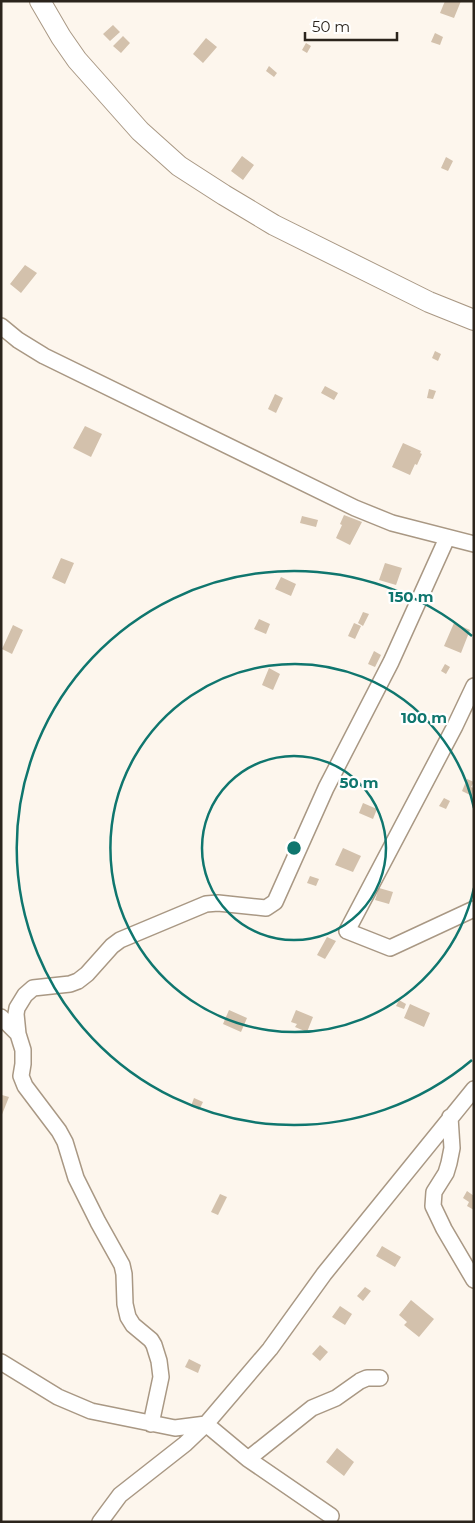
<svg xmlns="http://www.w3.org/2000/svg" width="475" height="1523" viewBox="0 0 475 1523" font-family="Montserrat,sans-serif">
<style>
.building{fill:#d3c1ac}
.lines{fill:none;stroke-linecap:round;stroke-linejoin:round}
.street-casing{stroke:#a99884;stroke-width:18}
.secondary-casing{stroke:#a99884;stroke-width:22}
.street{stroke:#fff;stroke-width:15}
.secondary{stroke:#fff;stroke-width:20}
.ring{fill:none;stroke:#0f766e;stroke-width:2.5}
.centre{fill:#0f766e;stroke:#fff;stroke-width:2.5}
.ring-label{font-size:15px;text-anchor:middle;font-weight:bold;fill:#0f766e;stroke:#fff;stroke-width:4.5;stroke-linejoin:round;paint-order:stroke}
</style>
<rect width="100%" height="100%" fill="#fdf6ed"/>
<!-- building -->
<path class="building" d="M445,1H461L454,18L440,13Z
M113,25L120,32L110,41L103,34Z
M435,33L443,37L440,45L431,42Z
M123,36L130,43L121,53L113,46Z
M206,38L217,47L203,63L193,54Z
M306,43L311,46L307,53L302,50Z
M269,66L277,73L274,77L266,71Z
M242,156L254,165L243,180L231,171Z
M446,157L453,161L448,171L441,168Z
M25,265L37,273L21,293L10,284Z
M435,351L441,354L438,361L432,358Z
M325,386L338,393L334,400L321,393Z
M429,389L436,391L433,399L427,398Z
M275,394L283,398L276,413L268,409Z
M85,426L102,434L91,457L73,448Z
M403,443L421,451L420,453L422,454L417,465L415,464L410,475L392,467Z
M344,515L362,522L350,545L336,538L342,525L340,524Z
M302,516L318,520L316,527L300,523Z
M61,558L74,563L65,584L52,578Z
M385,563L402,568L396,585L379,580Z
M281,577L296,584L291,596L275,589Z
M363,612L369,614L363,626L358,623Z
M259,619L270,624L266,634L254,629Z
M354,623L361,626L355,639L348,636Z
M454,623L470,630L461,653L444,646Z
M13,625L23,630L12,654L2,649Z
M374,651L381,655L375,667L368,664Z
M445,664L450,667L446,674L441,671Z
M269,668L280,674L273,690L262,685Z
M467,779L474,782L471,787L474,788L472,796L462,791Z
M444,798L450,801L446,809L439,806Z
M363,803L377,809L373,819L359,813Z
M343,848L361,856L353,872L335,865Z
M310,876L319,879L316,886L307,883Z
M379,888L393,892L389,904L375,900Z
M327,937L336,941L325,959L317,955Z
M399,1000L406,1004L404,1009L396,1006Z
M410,1004L430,1013L424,1027L404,1018Z
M229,1010L247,1018L241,1032L223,1024Z
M296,1010L313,1017L307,1032L295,1027L297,1024L291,1022Z
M2,1095L9,1097L1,1117V1098Z
M194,1098L203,1102L199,1110L191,1106Z
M467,1191L474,1196V1210L467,1206L469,1202L463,1198Z
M220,1194L227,1197L218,1215L211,1212Z
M382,1246L401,1257L395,1267L376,1256Z
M365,1287L371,1291L363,1301L357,1296Z
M411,1300L434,1319L419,1337L404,1325L407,1322L399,1315Z
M340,1306L352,1314L345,1325L332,1317Z
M320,1345L328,1352L320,1361L312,1354Z
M189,1359L201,1365L198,1373L185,1367Z
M337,1448L354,1462L344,1476L326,1462Z"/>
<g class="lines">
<!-- street casing -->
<g class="street-casing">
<path id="street" d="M1,326L18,340L44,356L355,508L392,523L474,544
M474,686L455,726L347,931L390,948L474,909
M1,1017L18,1034L23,1050V1064L21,1076L25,1086L59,1131L65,1142L76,1178L98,1222L122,1265L124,1274L125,1304L128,1317L133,1325L151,1340L154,1345L159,1361L161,1377L151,1424
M18,1034L16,1014L17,1008L25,995L33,988L70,984L78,981L87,974L112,946L120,940L206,904L218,903L266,908L275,902L326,788L391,662L447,538
M450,1117L452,1148L449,1163L446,1173L434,1192L433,1206L444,1229L474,1280
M1,1362L58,1397L91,1411L175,1428L206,1424L248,1459L331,1516
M248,1459L312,1408L336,1398L360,1381L367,1378H380
M100,1522L120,1495L185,1444L206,1424L270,1349L324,1274L474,1089"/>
</g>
<!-- secondary casing -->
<g class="secondary-casing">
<path id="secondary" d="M40,1L61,37L77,60L140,131L179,166L224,195L274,225L429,302L474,320"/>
</g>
<!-- street -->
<use href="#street" class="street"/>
<!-- secondary -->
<use href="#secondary" class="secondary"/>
</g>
<!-- distance rings -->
<g class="ring">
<circle cx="294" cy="848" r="92"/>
<path d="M474 888A184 184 0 1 1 474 808"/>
<path d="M472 1060A277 277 0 1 1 472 636"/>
</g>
<circle cx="294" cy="848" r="8" class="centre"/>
<g class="ring-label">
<text x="411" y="602">150 m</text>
<text x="424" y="723">100 m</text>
<text x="359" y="788">50 m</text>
</g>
<!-- border -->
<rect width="475" height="1523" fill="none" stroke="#2b241c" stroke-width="5"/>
<!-- scale -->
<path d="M305 32v8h92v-8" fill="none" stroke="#2b241c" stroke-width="2.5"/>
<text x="312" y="32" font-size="15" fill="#2b241c" stroke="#ffffff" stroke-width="4" paint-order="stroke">50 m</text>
</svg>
